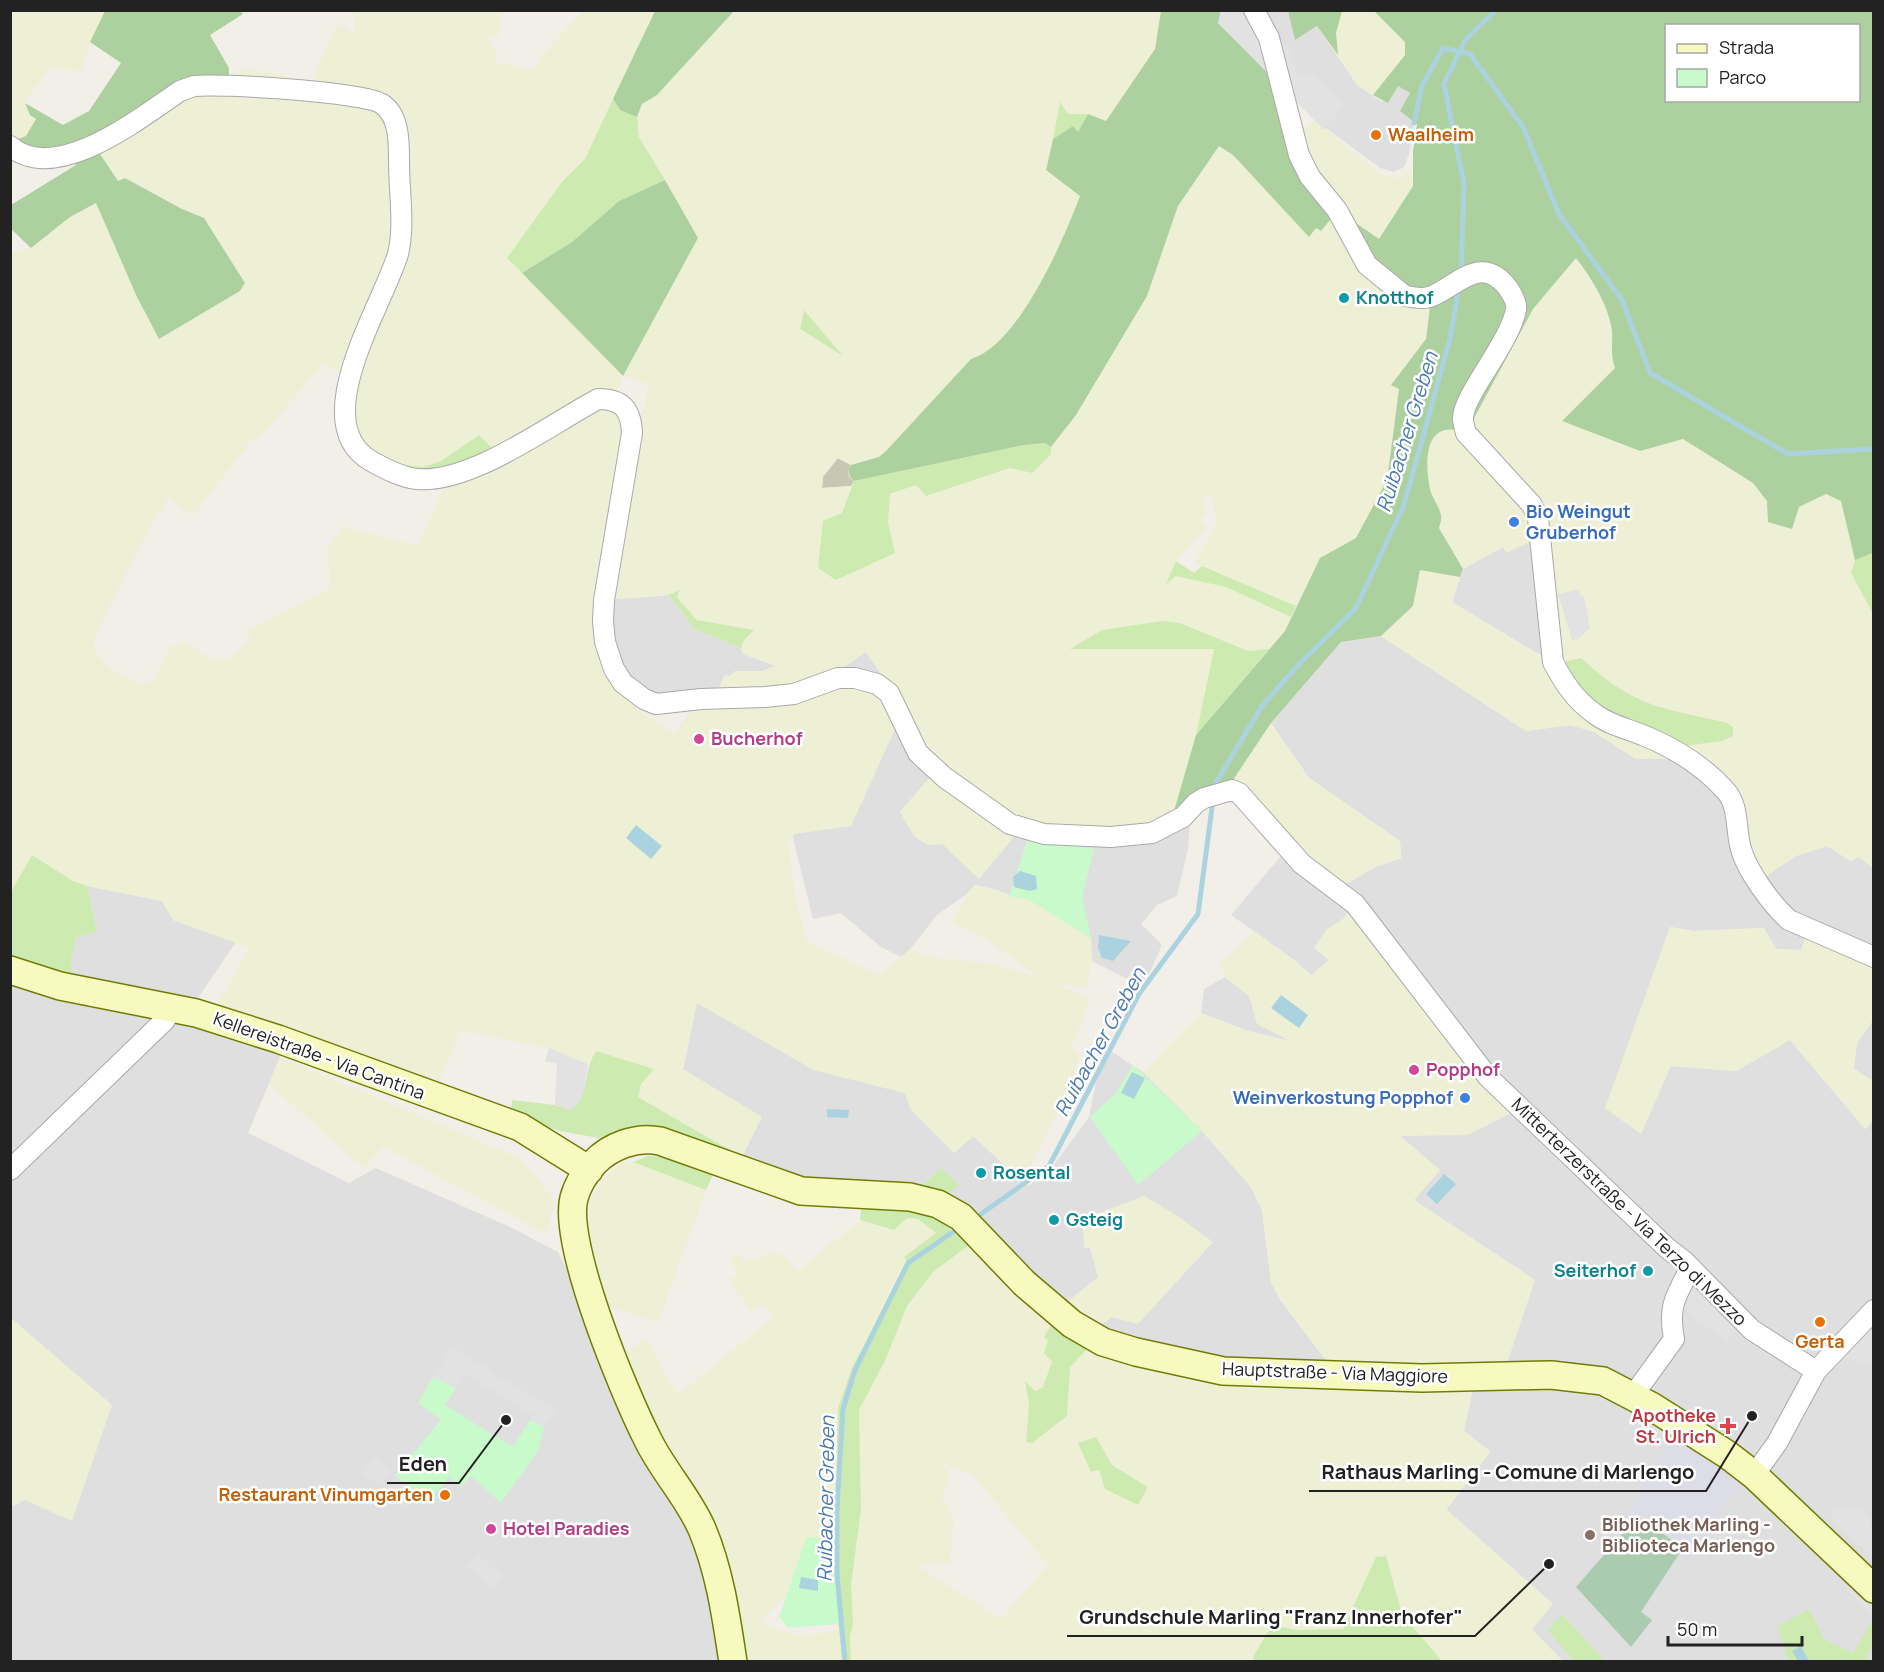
<svg xmlns="http://www.w3.org/2000/svg" width="1884" height="1672" viewBox="0 0 1884 1672" font-family="Manrope,sans-serif">
<style>
.residential{fill:#e0dfdf;fill-rule:evenodd}
.construction{fill:#c7c7b4}
.farmland{fill:#eef0d5;fill-rule:evenodd}
.grass{fill:#cdebb0}
.forest{fill:#add19e;fill-rule:evenodd}
.cemetery{fill:#aacbaf}
.park{fill:#c8facc}
.parking{fill:#e2e2e2}
.plaza{fill:#dddde8}
.water{fill:#aad3df}
.lines{fill:none;stroke-linecap:round;stroke-linejoin:round}
.stream{stroke:#aad3df;stroke-width:5}
.street-casing{stroke:#a9a9a9;stroke-width:22}
.secondary-casing{stroke:#707d05;stroke-width:30}
.street{stroke:#fff;stroke-width:20}
.secondary{stroke:#f7fabf;stroke-width:27}
.food-dot{fill:#e8710a;stroke:#fff;stroke-width:2}
.culture-dot{fill:#0f9aa8;stroke:#fff;stroke-width:2}
.shop-dot{fill:#3f7fe0;stroke:#fff;stroke-width:2}
.hotel-dot{fill:#d1479c;stroke:#fff;stroke-width:2}
.health-dot{fill:#e0444e;stroke:#fff;stroke-width:2}
.education-dot{fill:#8d6e63;stroke:#fff;stroke-width:2}
.labels{text-anchor:middle;stroke-width:5;stroke-linejoin:round;paint-order:stroke}
.food-label{font-size:18px;font-weight:bold;fill:#c56008;stroke:#fff;text-anchor:start}
.culture-label{font-size:18px;font-weight:bold;fill:#0d838f;stroke:#fff;text-anchor:start}
.shop-label{font-size:18px;font-weight:bold;fill:#366cbe;stroke:#fff;text-anchor:start}
.hotel-label{font-size:18px;font-weight:bold;fill:#b23c85;stroke:#fff;text-anchor:start}
.street-label{font-size:18px;fill:#222;stroke:#fff}
.health-label{font-size:18px;font-weight:bold;fill:#be3a42;stroke:#fff;text-anchor:end}
.education-label{font-size:18px;font-weight:bold;fill:#785e54;stroke:#fff;text-anchor:start}
.water-label{font-size:20px;font-style:italic;fill:#4a7aab;stroke:#fff}
.leader{fill:none;stroke:#222;stroke-width:2}
.callout-dot{fill:#222;stroke:#fff;stroke-width:2}
.callout-label{font-size:20px;text-anchor:middle;font-weight:bold;fill:#222;stroke:#fff;stroke-width:5;stroke-linejoin:round;paint-order:stroke}
</style>
<rect width="100%" height="100%" fill="#f2efe9"/>
<!-- residential -->
<path class="residential" d="M1220,11H1288L1295,40L1317,26L1357,85L1382,102L1398,86L1410,93L1401,111L1414,121L1409,154L1404,167L1394,172L1380,168L1315,120Z
M1534,540L1555,664L1452,602L1463,569L1503,547Z
M669,595L694,629L741,648L743,654L777,666L862,646L885,680L1190,823L1188,848L1177,896L1157,905L1141,924L1162,945L1149,974L1139,985L1092,961L1091,938L998,890L975,885L967,894L937,915L903,958L881,947L841,913L813,919L793,838L776,836L675,734L700,699L680,703L623,683L604,600ZM931,776L942,844L927,845L900,812Z
M1381,636L1526,731L1571,725L1594,732L1636,759L1687,758L1716,781L1759,880L1796,856L1827,846L1851,861L1859,856L1873,868V965L1807,934L1801,950L1776,949L1764,928L1694,931L1670,927L1671,1066L1736,1071L1790,1040L1865,1129L1873,1121V1661H1563L1531,1629L1553,1604L1446,1510L1490,1452L1464,1431L1475,1378L1535,1280L1414,1200L1439,1171L1294,1042L1248,1031L1201,1013L1204,989L1225,977L1249,996L1311,975L1293,959L1231,915L1292,843L1348,883L1375,867L1401,858L1400,841L1309,778L1271,723L1341,642Z
M87,886L162,901L173,920L236,942L196,1001L290,1033L248,1133L349,1183L376,1168L510,1227L558,1252L691,1513L723,1661H11L10,982L71,960L76,937L97,931Z
M697,1002L814,1070L905,1093L911,1110L954,1153L973,1136L1028,1186L1051,1169L1089,1117L1097,1078L1112,1052L1143,1072L1202,1131L1251,1187L1262,1210L1271,1282L1281,1301L1328,1363L1325,1375L1103,1342L961,1217L736,1169L683,1069Z
M1873,1020V1081L1854,1069L1857,1043Z"/>
<!-- construction -->
<path class="construction" d="M838,458L851,465L848,469L849,477L854,481L851,486L822,488L823,477Z"/>
<!-- farmland -->
<path class="farmland" d="M11,11H105L90,42L82,71L49,68L25,103L30,114L36,119L26,136L11,142Z
M354,11H503L498,37H488L491,45L498,51L495,62L533,70L543,54L583,11H655L585,159L562,182L507,258L623,376L698,238L639,137L637,117L642,104L657,95L734,11H1161L1155,49L1106,121L1087,114H1068L1060,103L1046,170L1081,196L1070,224L1032,301L996,345L982,356L971,359L886,451L879,457L851,465L837,458L823,476L822,488L851,486L842,513L823,522L818,568L836,580L894,553L888,523L890,495L916,485L926,496L1010,468L1032,473L1051,454V447L1076,415L1147,296L1178,206L1219,146L1233,155L1309,236L1316,228L1321,231L1337,210L1310,177L1295,140L1315,120L1382,175L1400,178L1411,169L1413,186L1379,239L1338,212L1367,265L1405,296L1431,297L1426,339L1391,385L1399,388L1387,480L1356,538L1320,558L1296,606L1195,563L1218,520L1210,496L1202,497L1206,511L1200,520L1207,526L1176,561L1167,583L1176,576L1197,580L1226,587L1261,602L1291,617L1285,631L1269,649L1248,651L1180,623L1162,621L1102,630L1072,648L1214,649L1196,735L1170,825L1152,833L1111,837L1044,834L1010,824L944,777L918,753L901,716L851,826L794,834L793,838H788L795,895L806,941L879,975L909,950L941,959L992,963L1040,978L984,937L953,924L967,894L975,885L1030,900L1091,938L1092,961L1086,988L1056,983L1090,1000L1072,1045L1079,1055L1074,1076L1031,1165L1018,1178L973,1136L954,1153L911,1109L905,1093L814,1070L697,1003L683,1069L762,1117L742,1157L638,1097L641,1084L653,1069L596,1051L588,1064L549,1048L460,1030L439,1082L216,1006L250,948L173,920L162,901L87,886L73,881L32,855L11,892V253L31,248L70,217L96,202L137,297L159,339L240,291L245,283L204,218L182,209L125,178L118,182L94,144L180,91L194,86L241,87L237,78L241,68L288,76L287,91L324,93L315,73L339,23L355,36ZM804,310H805L841,355L800,330ZM324,363L349,379L352,370L354,422L356,437L361,446L391,463L423,467L441,461L478,435L499,455L588,398L601,391L618,390L623,376L648,384L645,406L641,417L632,420L623,406L613,399H598L502,456L449,474L419,546L342,527L328,549L330,588L246,632L251,638L233,658L211,660L186,641L172,646L153,679L143,684L114,672L94,651L96,633L137,550L168,498L193,516L253,438L258,440ZM678,591L677,596L697,620L753,630L744,640L741,648L743,654L776,666L762,671H735L730,676L724,675L718,691L701,699L675,734L638,710L614,669L605,642L603,621L604,600L669,595ZM867,651L885,680L889,692L877,684L855,678H838L822,683Z
M1342,11H1374L1405,42V55L1373,95L1357,85L1338,55L1336,33Z
M1576,258L1604,304L1612,329V360L1615,368L1563,420L1640,451L1683,439L1753,483L1767,501L1799,507L1826,494L1841,501L1855,560L1851,574L1873,614V868L1859,857L1851,861L1827,846L1796,856L1759,881L1736,815L1687,758L1636,759L1594,732L1571,725L1526,731L1381,636L1413,606L1420,570L1460,577L1452,602L1553,664L1534,540L1506,553L1503,547L1463,569L1439,528L1441,515L1430,490L1427,460L1429,444L1435,434L1455,428L1511,352L1533,309ZM1581,658L1616,688L1639,701L1654,707L1725,722L1693,744L1668,748Z
M1271,723L1309,778L1400,841L1401,858L1375,867L1348,883L1336,880L1305,855L1251,792L1229,786Z
M932,775L1018,832L979,879L942,844L927,845L914,836L900,812Z
M1355,904L1521,1108L1468,1135L1400,1136L1440,1170L1414,1200L1535,1280L1502,1378H1475L1464,1431L1490,1451L1446,1509L1553,1604L1532,1629L1562,1661H1442L1402,1614L1385,1556L1376,1558L1343,1629L1297,1630L1272,1626L1254,1655L1253,1661H851L850,1637L853,1623L851,1584L861,1509L859,1410L885,1361L907,1306L933,1272L958,1251L969,1245L1053,1322L1049,1340L1053,1362L1048,1376L1043,1387L1035,1391L1025,1382L1029,1405L1026,1442L1043,1434L1067,1416L1070,1367L1097,1339L1171,1360L1328,1363L1282,1301L1271,1282L1262,1210L1251,1187L1202,1131L1143,1072L1201,1013L1248,1031L1290,1041L1257,1024L1249,996L1225,977L1220,965L1255,931L1311,975L1329,960L1314,948L1327,929L1343,919ZM1096,1437L1112,1465L1148,1486L1105,1489L1099,1470ZM944,1464L972,1474L1048,1565L1001,1619L916,1565L949,1563L950,1558L954,1519L941,1497L950,1479Z
M1670,927L1694,931L1764,928L1776,949L1801,950L1807,934L1873,965V1020L1857,1043L1854,1069L1873,1081V1121L1865,1129L1790,1040L1736,1071L1671,1066L1641,1134L1605,1108Z
M280,1057L517,1157L539,1179L555,1203L546,1234L384,1147L364,1168L269,1084Z
M633,1162L706,1190L658,1323L606,1305L589,1231L590,1203L603,1179L621,1163Z
M1144,1196L1176,1215L1213,1242L1138,1324L1112,1317L1088,1334L1067,1302L1098,1277L1090,1248H1084L1083,1219Z
M907,1218L918,1219L936,1233L907,1261L838,1408L834,1539L806,1538L785,1596L759,1622L782,1631L804,1636L839,1630L842,1661H733L725,1607L613,1359L647,1339L677,1395L773,1318L764,1304L751,1312L730,1280L738,1274L729,1259L738,1254L744,1262L776,1252L783,1256L798,1271L860,1220L894,1229Z
M11,1318L112,1405L72,1521L25,1500L11,1507Z"/>
<!-- grass -->
<path class="grass" d="M613,99L620,110L637,117L639,137L665,180L619,201L572,242L522,273L507,258L562,182L585,159Z
M1060,102L1068,114H1088L1078,132L1073,126L1053,139Z
M804,310L843,356L800,329Z
M479,435L499,455L431,474L391,463L423,467L441,461Z
M1045,443L1051,447V454L1032,473L1010,468L926,496L916,485L890,494L888,523L895,553L836,580L818,568L823,521L842,513L854,481L1024,445Z
M1873,553V614L1851,573L1855,560Z
M1176,561L1194,573L1202,566L1296,606L1291,617L1226,587L1176,576L1166,584Z
M679,590L677,597L697,620L754,630L744,640L741,648L694,629L669,595Z
M1162,621L1180,623L1248,651L1269,649L1196,735L1214,649H1070L1102,630Z
M1581,658C1633,706 1659,708 1725,722L1733,727V736L1722,741L1668,748L1597,716L1555,664Z
M32,855L73,881L87,886L97,932L76,937L71,960L72,979L11,962V892Z
M596,1051L654,1069L641,1084L638,1097L742,1157L604,1139L560,1131L511,1114L512,1100L555,1105L570,1110C592,1093 581,1074 596,1051Z
M648,1156L664,1157L714,1173L706,1190L633,1162Z
M941,1168L959,1185L945,1197L919,1189Z
M902,1209C934,1216 946,1223 969,1245L933,1272L907,1306L885,1361L859,1410L861,1510L851,1584L853,1623L850,1637L851,1662L842,1661L834,1580L838,1408L852,1368L907,1261L904,1257L936,1233L918,1219L907,1218L894,1230L860,1220L861,1210Z
M1059,1313L1097,1339L1070,1367L1067,1416L1032,1443L1026,1442L1029,1405L1025,1381L1035,1391L1043,1387L1052,1362L1044,1353L1048,1341L1044,1337Z
M1096,1437L1112,1465L1148,1487L1138,1505L1105,1489L1099,1470L1091,1472L1078,1443Z
M1386,1556L1402,1614L1442,1661H1253L1254,1655L1272,1625L1297,1630L1343,1629L1376,1557Z
M1809,1609L1824,1639L1853,1653L1873,1619V1644L1865,1661H1788L1778,1626Z
M1562,1614L1605,1661H1574L1548,1631Z"/>
<!-- forest -->
<path class="forest" d="M105,11H240L243,14L210,35L229,68V86L206,85L94,145L118,181L125,178L182,209L204,218L245,283L240,291L159,339L137,297L96,203L70,217L31,248L11,229V205L76,165L71,159L11,142L26,136L36,119L30,115L25,103L63,125L89,111L121,63L90,42Z
M655,11H734L657,95L642,104L637,117L620,110L613,99Z
M1161,11L1221,12L1218,23L1267,70L1295,140L1337,210L1379,239L1413,186V151L1417,124L1400,111L1410,93L1398,86L1388,103L1373,95L1405,55V42L1374,11H1873V553L1855,560L1841,501L1826,494L1799,507L1792,529L1768,522L1767,501L1753,483L1683,439L1640,451L1562,421L1615,368C1610,355 1613,343 1612,330C1608,304 1591,278 1576,258L1533,309L1466,433C1425,417 1424,460 1430,489C1432,498 1439,506 1441,515C1442,518 1440,525 1439,528L1463,569L1460,577L1420,570L1413,606L1381,636L1341,642L1271,723L1229,786L1170,825L1196,735L1285,631L1320,558L1356,538L1387,480L1399,389L1391,385L1426,339L1431,298L1405,296L1334,215L1321,231L1316,228L1309,237L1233,155L1219,146L1178,206L1147,296L1076,415L1051,447L1045,443L1024,445L854,481L850,477L848,469L851,465L879,457L886,451L971,359C1018,346 1064,239 1080,196L1046,170L1053,139L1073,126L1078,132L1088,114L1106,121L1155,49ZM1666,26H1858V100H1666Z
M1288,11H1342L1336,33L1338,55L1317,26L1295,40Z
M665,180L698,238L623,376L522,273L572,242L619,201Z"/>
<!-- cemetery -->
<path class="cemetery" d="M1638,1516L1683,1548L1641,1612L1652,1620L1631,1647L1576,1587Z"/>
<!-- park -->
<path class="park" d="M1028,838L1030,840L1094,849L1082,897L1091,938L1030,900L1009,896Z
M1133,1065L1202,1131L1138,1185L1090,1117L1116,1093Z
M433,1377L456,1388L445,1405L513,1447L530,1420L544,1427L538,1451L501,1503L471,1476L461,1486L449,1477L428,1502L395,1475L441,1420L418,1403Z
M806,1537L834,1539L839,1624L788,1628L779,1617Z"/>
<!-- parking -->
<path class="parking" d="M1221,10L1235,11L1254,17L1278,47L1287,45L1297,73L1312,75L1344,105L1324,130L1218,23Z
M1579,589L1580,596L1584,595L1590,628L1578,639L1572,640L1558,594Z
M549,1048L588,1064L584,1090L578,1104L569,1110L555,1105L557,1064L545,1061Z
M1690,1269L1742,1320L1727,1342L1672,1301Z
M1873,1318V1364L1843,1358L1842,1348Z
M452,1346L506,1381L558,1410L544,1427L530,1420L533,1415L465,1374L456,1388L433,1377Z
M1635,1411L1671,1430L1666,1440L1634,1423Z
M375,1457L392,1470L380,1486L363,1473Z
M395,1475L418,1493L407,1508L384,1489Z
M1833,1509L1861,1510L1871,1518L1869,1527L1873,1532V1558L1832,1522Z
M478,1555L502,1576L490,1588L467,1566Z
M1861,1577L1873,1589V1615L1845,1588Z"/>
<!-- plaza -->
<path class="plaza" d="M1678,1424L1754,1475L1725,1503L1714,1518L1716,1528L1689,1562L1680,1556L1684,1547L1666,1535L1641,1513L1632,1522L1626,1516Z"/>
<!-- water -->
<path class="water" d="M636,825L662,846L651,859L626,838Z
M1020,871L1036,876L1037,889L1030,891L1014,887L1013,877Z
M1099,935L1131,941L1113,961L1102,958L1098,948Z
M1281,995L1308,1015L1299,1028L1271,1008Z
M1132,1072L1145,1078L1134,1099L1121,1093Z
M827,1109L849,1110L848,1118L827,1117Z
M1444,1174L1456,1184L1437,1204L1426,1194Z
M801,1577L818,1580V1591L799,1588Z
M1801,1646L1809,1661H1798L1792,1651Z"/>
<g class="lines">
<!-- stream -->
<path class="stream" d="M1414,123L1422,86L1443,48L1470,54L1523,127L1559,214L1622,300L1650,373L1788,454L1874,449
M1461,274L1464,184L1444,84L1466,39L1496,10
M1215,791L1217,781L1262,706L1301,662L1356,608L1404,505L1450,339L1459,286
M981,1214L1049,1166L1139,994L1198,914L1213,800
M845,1662L837,1574V1507L843,1409L855,1370L908,1263L953,1232"/>
<!-- street casing -->
<g class="street-casing">
<path id="street" d="M1254,10L1269,38L1299,155L1310,177L1337,210L1367,265L1405,296C1414,297 1424,300 1432,296C1457,286 1481,253 1508,288C1512,294 1517,302 1516,309C1511,342 1462,396 1463,419C1463,423 1465,429 1466,433L1532,505L1538,518L1553,662C1564,683 1575,700 1595,714C1609,725 1629,729 1645,736C1674,748 1703,766 1724,789C1740,805 1735,829 1741,849C1747,871 1772,905 1789,920L1874,957
M10,146C56,186 141,117 180,91L194,86C219,83 365,92 382,104C400,116 399,144 399,163C399,192 405,226 398,254C383,305 305,423 371,461C384,468 402,478 417,479C471,484 551,424 598,399C622,399 631,409 632,433L604,600L603,621L605,642L614,669L623,683L644,699L656,704L701,699L765,697L794,694L838,678H855L877,684L889,693L918,753L944,777L1010,824L1044,834L1111,837L1152,833L1183,817L1196,803L1204,798L1232,790L1239,793L1302,864L1355,904L1488,1077L1667,1248L1684,1261L1752,1330L1816,1371
M10,1170L165,1020L172,1007
M1632,1397L1674,1339C1668,1307 1675,1297 1690,1269
M1754,1475L1777,1443L1816,1371L1874,1310"/>
</g>
<!-- secondary casing -->
<g class="secondary-casing">
<path id="secondary" d="M10,970L60,986L196,1013L278,1039L520,1127L589,1170
M733,1662C726,1616 720,1572 702,1529C688,1497 663,1471 648,1440C625,1395 562,1244 574,1198C577,1186 586,1172 594,1163C610,1146 637,1136 660,1141L801,1191L910,1197L938,1204L961,1217L1024,1283L1072,1324L1103,1342L1136,1352L1223,1371L1422,1378L1551,1375L1603,1381L1651,1406L1728,1455L1754,1475L1874,1589"/>
</g>
<!-- street -->
<use href="#street" class="street"/>
<!-- secondary -->
<use href="#secondary" class="secondary"/>
</g>
<!-- markers -->
<g class="food-dot">
<circle cx="1376" cy="135" r="6"/>
<circle cx="1820" cy="1322" r="6"/>
<circle cx="445" cy="1495" r="6"/>
</g>
<g class="culture-dot">
<circle cx="1344" cy="298" r="6"/>
<circle cx="981" cy="1173" r="6"/>
<circle cx="1054" cy="1220" r="6"/>
<circle cx="1648" cy="1271" r="6"/>
</g>
<g class="shop-dot">
<circle cx="1514" cy="522" r="6"/>
<circle cx="1465" cy="1098" r="6"/>
</g>
<g class="hotel-dot">
<circle cx="699" cy="739" r="6"/>
<circle cx="1414" cy="1070" r="6"/>
<circle cx="491" cy="1529" r="6"/>
</g>
<path class="health-dot" d="M1725 1417h6v6h6v6h-6v6h-6v-6h-6v-6h6z"/>
<circle class="education-dot" cx="1590" cy="1535" r="6"/>
<g class="labels">
<!-- food labels -->
<g class="food-label">
<text x="1388" y="141">Waalheim</text>
<text x="1820" y="1348" text-anchor="middle">Gerta</text>
<text x="433" y="1501" text-anchor="end">Restaurant Vinumgarten</text>
</g>
<!-- culture labels -->
<g class="culture-label">
<text x="1356" y="304">Knotthof</text>
<text x="993" y="1179">Rosental</text>
<text x="1066" y="1226">Gsteig</text>
<text x="1636" y="1277" text-anchor="end">Seiterhof</text>
</g>
<!-- shop labels -->
<g class="shop-label">
<text x="1526" y="518">Bio Weingut<tspan x="1526" dy="21">Gruberhof</tspan></text>
<text x="1453" y="1104" text-anchor="end">Weinverkostung Popphof</text>
</g>
<!-- hotel labels -->
<g class="hotel-label">
<text x="711" y="745">Bucherhof</text>
<text x="1426" y="1076">Popphof</text>
<text x="503" y="1535">Hotel Paradies</text>
</g>
<!-- street labels -->
<g class="street-label">
<text transform="translate(319 1056) rotate(20)" y="6">Kellereistraße - Via Cantina</text>
<text transform="translate(1629 1212) rotate(44)" y="6">Mitterterzerstraße - Via Terzo di Mezzo</text>
<text transform="translate(1335 1373) rotate(2)" y="6">Hauptstraße - Via Maggiore</text>
</g>
<!-- health labels -->
<g class="health-label">
<text x="1716" y="1422">Apotheke<tspan x="1716" dy="21">St. Ulrich</tspan></text>
</g>
<!-- education labels -->
<g class="education-label">
<text x="1602" y="1531">Bibliothek Marling -<tspan x="1602" dy="21">Biblioteca Marlengo</tspan></text>
</g>
<!-- water labels -->
<g class="water-label">
<text transform="translate(1407 432) rotate(-73)" y="7">Ruibacher Greben</text>
<text transform="translate(1100 1042) rotate(-61)" y="7">Ruibacher Greben</text>
<text transform="translate(826 1499) rotate(-89)" y="7">Ruibacher Greben</text>
</g>
</g>
<!-- callouts -->
<path class="leader" d="M506 1420L459 1483H387M1752 1416L1706 1491H1309M1549 1564L1475 1636H1067"/>
<g class="callout-dot">
<circle cx="506" cy="1420" r="6"/>
<circle cx="1752" cy="1416" r="6"/>
<circle cx="1549" cy="1564" r="6"/>
</g>
<g class="callout-label">
<text x="423" y="1471">Eden</text>
<text x="1508" y="1479">Rathaus Marling - Comune di Marlengo</text>
<text x="1271" y="1624">Grundschule Marling "Franz Innerhofer"</text>
</g>
<!-- border -->
<rect width="1884" height="1672" fill="none" stroke="#222222" stroke-width="24"/>
<!-- legend -->
<rect x="1665" y="24" width="195" height="78" fill="#ffffff" stroke="#a7a7a7" stroke-width="1.5"/>
<rect x="1677" y="44" width="30" height="9" fill="#f7fabf" stroke="#a7a7a7" stroke-width="1.5"/>
<text x="1719" y="54" font-size="18" fill="#222222">Strada</text>
<rect x="1677" y="69" width="30" height="18" fill="#c8facc" stroke="#a7a7a7" stroke-width="1.5"/>
<text x="1719" y="84" font-size="18" fill="#222222">Parco</text>
<!-- scale -->
<path d="M1668 1636v9h134v-9" fill="none" stroke="#222222" stroke-width="3"/>
<text x="1677" y="1636" font-size="18" fill="#222222" stroke="#ffffff" stroke-width="4.5" paint-order="stroke">50 m</text>
</svg>
